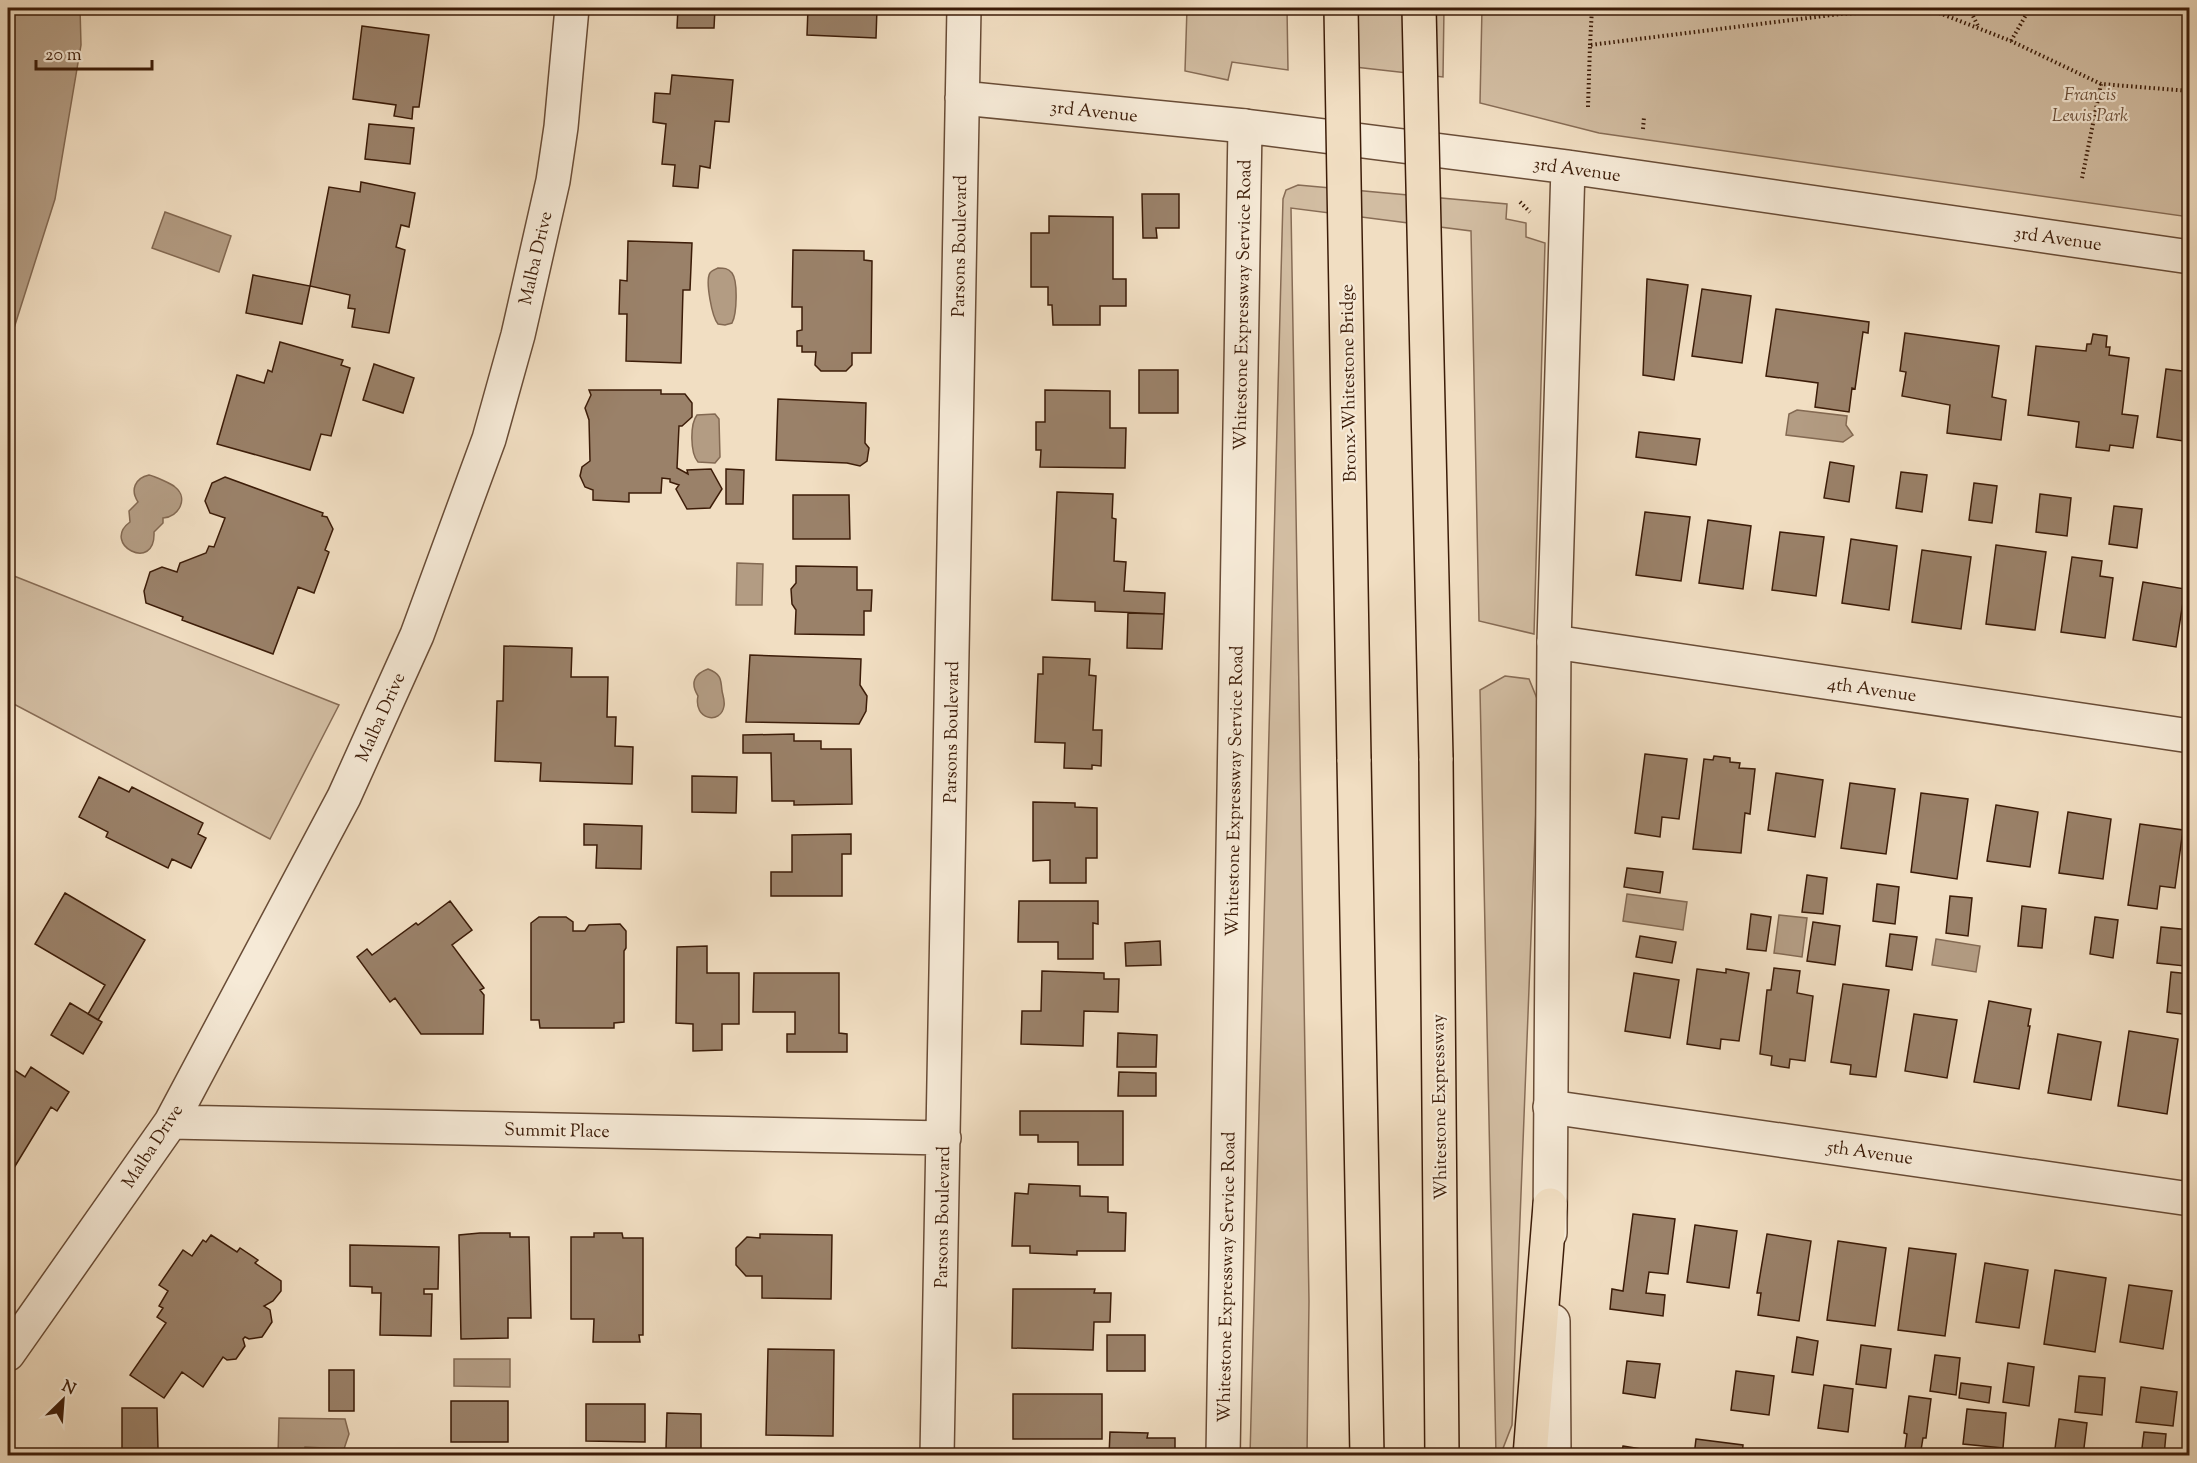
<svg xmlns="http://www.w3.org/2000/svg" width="2197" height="1463" viewBox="0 0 2197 1463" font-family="'Sorts Mill Goudy',serif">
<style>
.green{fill:#d2bda2;stroke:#876c55;stroke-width:1.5}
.water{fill:#b39c83;stroke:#836952;stroke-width:1.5}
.building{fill:#9a8169;stroke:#3c1c08;stroke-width:1.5}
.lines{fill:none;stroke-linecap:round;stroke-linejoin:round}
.minor-casing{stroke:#694c36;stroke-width:36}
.tertiary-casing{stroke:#694c36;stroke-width:36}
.motorway-casing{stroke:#3c1c08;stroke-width:36}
.path{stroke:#3c1c08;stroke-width:4;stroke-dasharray:1.5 3;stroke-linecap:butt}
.minor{stroke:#f6ead7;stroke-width:33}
.tertiary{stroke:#f6ead7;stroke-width:33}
.motorway{stroke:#f1dec2;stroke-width:33}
.motorway-bridge-casing{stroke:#3c1c08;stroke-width:36;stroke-linecap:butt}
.motorway-bridge{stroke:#f1dec2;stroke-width:33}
.labels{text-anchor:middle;stroke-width:4.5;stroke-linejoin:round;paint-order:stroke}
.park-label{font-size:18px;font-style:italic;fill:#694c36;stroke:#f6ead7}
.street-label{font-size:18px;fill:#3c1c08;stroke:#f6ead7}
</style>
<rect width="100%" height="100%" fill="#f1dec2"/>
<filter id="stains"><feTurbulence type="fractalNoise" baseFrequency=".00333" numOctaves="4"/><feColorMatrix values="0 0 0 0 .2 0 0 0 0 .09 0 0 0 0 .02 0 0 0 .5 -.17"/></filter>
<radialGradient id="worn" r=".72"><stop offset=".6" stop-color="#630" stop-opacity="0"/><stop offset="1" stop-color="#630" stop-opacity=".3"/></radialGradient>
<!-- green -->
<path class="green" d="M1187,8H1287L1288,70L1232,62L1228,80L1185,71Z
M1332,8H1444L1443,77L1337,65Z
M1482,8H2189V217L1599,133L1480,103Z
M1298,185L1507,204L1506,219L1526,223V237L1545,243L1534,634L1479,621L1471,231L1291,208L1309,1301L1307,1455L1250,1456L1283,199L1286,190Z
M14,576L339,705L270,839L8,701V596Z
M1505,676L1529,679L1540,706L1512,1425L1500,1456L1496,1455L1480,690Z"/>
<!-- water -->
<path class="water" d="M8,8H80L81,45L55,199L8,347Z
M165,212L231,236L219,272L152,248Z
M718,268C724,268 728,268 732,273C738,281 737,314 732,323L725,325L718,324C712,317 705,281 710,273C711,271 716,269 718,268Z
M1797,410L1847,416L1846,425L1853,435L1843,442L1786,435L1789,414Z
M715,414L719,419L720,457L715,463L698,462C690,453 690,424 697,415Z
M149,475C154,476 172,484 175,487C189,498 179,517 163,518V523L154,532C156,574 100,544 130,522L129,511L138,502C130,490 135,478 149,475Z
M737,563L763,564L762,605H736Z
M708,669C721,674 721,679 722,691C723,696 725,701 724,706C721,725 693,720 698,696C690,683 694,674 708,669Z
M1627,894L1687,902L1683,930L1623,921Z
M1779,915L1807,918L1802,957L1774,953Z
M1936,939L1980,946L1976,972L1932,965Z
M454,1359H510V1387L454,1386Z
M279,1418L345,1419L349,1434L344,1449L305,1447L304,1455H278Z"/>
<!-- building -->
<path class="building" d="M678,8H715L714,28H677Z
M808,8H877L876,38L807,35Z
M1041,8H1090V11H1041Z
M1122,8H1172V13H1122Z
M362,26L429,35L419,107H413L412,119L394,116L396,105L353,99Z
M672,75L733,80L729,122L715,121L710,168L700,166L698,188L673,186L675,165L662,164L666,124L653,122L655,93L670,94Z
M369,124L414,128L410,164L365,159Z
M361,182L415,193L409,227L401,225L396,247L405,250L389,333L352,327L355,309L348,308L350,295L310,286L329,187L360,192Z
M1142,194H1179V228H1156L1157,238H1143Z
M1049,216L1113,217V279H1126V306H1100V325H1053L1052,305H1048V287H1031V233H1049Z
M628,241L692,243L690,290H683L681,363L626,361L627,314H619L620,280L627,281Z
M793,250L864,251V260L872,261L871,353H852V365L846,371H821L815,365L816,352H802V346H797V331L802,330V307H792Z
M253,275L310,286L302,324L246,313Z
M1647,279L1688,285L1674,380L1643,375Z
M1702,289L1751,296L1742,363L1692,356Z
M1776,309L1869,322L1868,333L1863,332L1855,389L1852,388L1849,412L1815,407L1818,383L1766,376Z
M1905,333L1999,346L1992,397L2006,400L2001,440L1947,433L1950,405L1902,396L1906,372L1900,371Z
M2093,334L2107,336L2106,347H2110L2109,355L2129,358L2122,414L2138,416L2133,448L2110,445L2109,451L2076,447L2079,422L2028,415L2036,346L2086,351L2087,344H2091Z
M280,342L343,360L341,365L350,368L331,436L321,434L310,470L217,444L237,375L264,383L268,370L272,372Z
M374,364L414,378L403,413L363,400Z
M2166,369L2190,372V442L2157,437Z
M1139,370H1178V413H1139Z
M589,390H661V394H685L692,403V417L682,426H679L677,468L688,474L687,470L711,469L722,489L710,508L687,509L676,489L679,485L670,482V479L662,478L661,493H629V502L593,500V490L585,487L580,476L582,467L590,461L589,420L585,408L591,395Z
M1045,390L1110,391V428H1126L1125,468L1040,467L1041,450H1036V422H1045Z
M778,399L866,403L865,443L869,448L867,461L860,466L847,463L776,460Z
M1639,432L1700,439L1696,465L1636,457Z
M1830,462L1854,466L1849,502L1824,498Z
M726,469L744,470L743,504H726Z
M1901,472L1927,475L1922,512L1896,508Z
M225,477L323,513L322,516L327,517L333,529L325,550L329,552L314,593L298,587L273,654L182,620L183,617L146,603L144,591L150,572L162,567L177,572L180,563L206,553L209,546L214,547L225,518L210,513L205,501L212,483Z
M1974,483L1997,486L1992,523L1969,520Z
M1057,492L1113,494L1112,518L1116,519L1114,561L1126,562L1124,591L1165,593L1164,614L1095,611V602L1052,600Z
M2040,494L2071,498L2067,536L2036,532Z
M793,495H849L850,539H793Z
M2114,506L2142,509L2137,548L2109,544Z
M1645,512L1690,517L1681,581L1636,575Z
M2187,515H2190V549L2183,548Z
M1708,520L1751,526L1743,589L1699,583Z
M1780,532L1824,537L1816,596L1772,590Z
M1851,539L1897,546L1889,610L1842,603Z
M1996,545L2046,552L2035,630L1986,624Z
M1922,550L1971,557L1961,629L1912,622Z
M2072,557L2102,561L2100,576L2113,578L2105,638L2061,632Z
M796,566L857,567V590H872L871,611H864V635L795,634L796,610L792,604L791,589L796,583Z
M2143,582L2185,589L2176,647L2133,640Z
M1128,613L1164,614L1162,649L1127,648Z
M504,646L572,648L571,677H608L607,717H616L615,746L633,747L632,784L540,781L541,763L495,761L497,701H503Z
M750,655L861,659L860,685L867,696L866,711L859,724L746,722Z
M1043,657L1090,659L1089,675L1096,676L1093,730H1102L1101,766L1092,765V769L1064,768L1065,743L1035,742L1038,674H1043Z
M794,734V741H821V749H851L852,804L794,805V801H772L771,753H743V735Z
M1645,754L1687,759L1679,819L1662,817L1660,837L1635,833Z
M1714,756L1730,758V762L1740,763L1739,768L1755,769L1750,814L1745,813L1741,853L1693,849L1704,759L1713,760Z
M1776,773L1823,780L1815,837L1768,830Z
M692,776L737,777L736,813L692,812Z
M99,777L129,792L132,787L203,823L198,834L206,838L191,868L172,859L168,868L106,837L108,832L79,817Z
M1850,783L1895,789L1886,854L1841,848Z
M1921,793L1968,799L1957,879L1911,872Z
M1033,802L1075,803V807L1097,808V858H1086V883H1050V860L1033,861Z
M1996,805L2038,812L2030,867L1987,861Z
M2068,812L2111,819L2103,879L2059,873Z
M584,824L642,826L641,869L596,868L597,845H584Z
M2140,824L2183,830L2175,888L2160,886L2157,909L2128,905Z
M851,834V854H842V896H771V872H792V835Z
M1627,868L1663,872L1660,893L1624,887Z
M1807,875L1827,878L1823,914L1802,912Z
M1877,884L1899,887L1895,924L1873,921Z
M65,893L145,940L98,1020L88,1014L105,985L35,944Z
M1950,896L1972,898L1968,936L1946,933Z
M450,901L472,930L452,945L484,988L480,990L484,995L483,1034H421L395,998L390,1002L357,957L367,949L372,955L416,923L418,925Z
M1019,901H1098V924L1093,923V959H1058V942H1018Z
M2022,906L2046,909L2042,948L2018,946Z
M1751,914L1771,917L1766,951L1747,949Z
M539,917H566L573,922V931H585L589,925L620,924L626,931V948L624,951V1022L614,1023V1028H540L539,1020H531V923Z
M2095,917L2118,920L2113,958L2090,954Z
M1813,922L1840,926L1835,965L1807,961Z
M2161,927L2190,930L2185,966L2157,963Z
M1890,934L1917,937L1912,970L1886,966Z
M1640,936L1676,942L1672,963L1636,957Z
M1160,941L1161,965L1126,966L1125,943Z
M707,946V973H739V1024H722V1050L693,1051V1024L676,1023L677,947Z
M1774,968L1800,971L1797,993L1813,996L1805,1061L1790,1059L1789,1068L1771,1065L1772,1056L1760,1054L1767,990H1771Z
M1697,969L1726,973V969L1749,973L1739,1041L1721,1039L1720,1049L1687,1044Z
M1042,971L1104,973V979H1119L1118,1012L1084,1011L1083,1046L1021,1044L1022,1011H1041Z
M2171,972L2190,974V1015L2167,1012Z
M754,973H839V1033L847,1034V1052H787V1034H795V1012H753Z
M1634,973L1679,980L1670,1038L1625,1031Z
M1843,984L1889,990L1876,1077L1850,1074L1851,1065L1831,1062Z
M1989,1001L2031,1009L2028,1026H2030L2019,1089L1974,1082Z
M70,1003L102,1022L83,1054L51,1035Z
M1914,1014L1957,1020L1947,1078L1905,1071Z
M2129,1031L2178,1039L2167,1114L2118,1106Z
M1118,1033L1157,1035L1156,1067H1117Z
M2058,1034L2101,1042L2091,1100L2048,1093Z
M8,1066L25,1077L31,1067L69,1092L57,1111L51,1107L9,1176Z
M1119,1072L1156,1073V1096H1118Z
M1020,1111H1123V1165H1078V1142H1038V1135H1020Z
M1029,1184L1080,1186V1196L1108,1197V1212L1126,1213L1125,1251H1077V1255L1030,1253V1246H1012L1015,1193L1028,1194Z
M1633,1214L1675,1219L1668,1274L1649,1272L1646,1293L1665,1295L1663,1316L1610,1309L1612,1289L1623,1291Z
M1695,1225L1737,1231L1729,1288L1687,1282Z
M480,1233H510V1237H529L531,1318H508V1338L461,1339L459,1235Z
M594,1233H622L623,1238H643V1335H639L640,1342H593L594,1319H571V1237H594Z
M760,1234L832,1235L831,1299L762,1298V1276H746L736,1265V1248L747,1237L760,1238Z
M1767,1234L1811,1241L1799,1321L1758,1315L1761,1293H1757Z
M211,1235L237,1252L240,1248L258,1260L255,1263L281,1281V1291L273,1301L264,1306L270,1310L272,1322L262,1337L249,1339L245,1337L243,1339L245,1346L236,1359L227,1360L223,1357L203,1387L182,1372L164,1398L130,1375L166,1323L157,1317L163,1308L159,1306L168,1291L159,1285L183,1250L192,1256L203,1240L206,1242Z
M1838,1241L1886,1248L1875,1326L1827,1320Z
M350,1245L439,1247L438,1289H424V1294H432L431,1336L380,1335L381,1293H372V1287L350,1286Z
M1909,1248L1956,1254L1945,1336L1898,1330Z
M1985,1263L2028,1270L2019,1328L1976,1322Z
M2055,1270L2106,1278L2095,1352L2044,1344Z
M2129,1285L2172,1291L2163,1349L2120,1342Z
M1013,1289H1095L1094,1293H1111L1110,1322H1094L1093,1350L1012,1348Z
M1107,1335H1145V1371H1107Z
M1797,1337L1818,1341L1813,1375L1792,1372Z
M1861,1345L1891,1349L1886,1388L1856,1384Z
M768,1349L834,1350L833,1436L766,1435Z
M1935,1355L1960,1358L1956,1395L1930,1391Z
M1627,1361L1660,1364L1655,1398L1623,1393Z
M2008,1363L2034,1367L2029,1406L2003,1402Z
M329,1370H354V1411H329Z
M1736,1371L1774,1376L1769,1415L1731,1410Z
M2079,1376L2105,1378L2102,1415L2075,1412Z
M1961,1383L1991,1387L1989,1403L1959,1398Z
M1824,1385L1853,1389L1848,1432L1818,1428Z
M2141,1387L2177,1392L2173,1426L2136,1422Z
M1013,1394H1102V1439H1013Z
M1909,1396L1931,1399L1926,1438H1923L1920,1456H1904L1907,1434L1904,1433Z
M451,1401H508V1442H451Z
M586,1404H645V1442L586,1441Z
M122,1408H157L158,1449H122Z
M1967,1409L2006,1413L2003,1448L1963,1444Z
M667,1413L701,1414V1450L666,1449Z
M2059,1419L2087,1423L2083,1456H2054Z
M1110,1432L1148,1433L1147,1438H1175V1456H1109Z
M2144,1432L2166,1434L2164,1456H2141Z
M1696,1439L1743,1445L1742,1456H1694Z
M1623,1446L1672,1454L1671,1456H1621Z
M1775,1450L1822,1455L1774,1456Z
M473,1454L511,1455V1456H473Z"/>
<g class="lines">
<!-- minor casing -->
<g class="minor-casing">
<path id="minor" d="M962,98L1245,126
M1554,642L2190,736
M1550,1107L2190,1199
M171,1122L944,1138
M8,1354L171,1122L344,797L417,635L489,439L518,335L553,181L561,127L572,8
M937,1456L964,8"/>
</g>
<!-- tertiary casing -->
<g class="tertiary-casing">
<path id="tertiary" d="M1550,1233L1554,642L1568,167
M1553,1321L1554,1456
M1223,1456L1245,126L1568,167L2190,257"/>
</g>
<!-- motorway casing -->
<g class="motorway-casing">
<path id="motorway" d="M1436,758L1442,1456
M1354,759L1367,1456
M1530,1456L1550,1205"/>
</g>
<!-- path -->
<path class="path" d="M1969,8L1979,28
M2011,41L2030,8
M1590,45L1592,8
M1588,107L1590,45L1840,14L1929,9L2011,41L2101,84L2190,91
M1643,129L1644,117
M2082,178L2101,84
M1520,202L1530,212"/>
<!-- minor -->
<use href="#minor" class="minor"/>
<!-- tertiary -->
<use href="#tertiary" class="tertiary"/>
<!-- motorway -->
<use href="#motorway" class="motorway"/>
<!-- motorway-bridge casing -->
<g class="motorway-bridge-casing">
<path id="motorway-bridge" d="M1341,8L1354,759
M1419,8L1436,758"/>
</g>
<!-- motorway-bridge -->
<use href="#motorway-bridge" class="motorway-bridge"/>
</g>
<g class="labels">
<!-- park labels -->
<g class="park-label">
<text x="2090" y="100">Francis<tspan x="2090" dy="21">Lewis Park</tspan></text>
</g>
<!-- street labels -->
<g class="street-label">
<text transform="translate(1094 111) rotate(6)" y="6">3rd Avenue</text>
<text transform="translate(1577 169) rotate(8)" y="6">3rd Avenue</text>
<text transform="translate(2058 238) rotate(8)" y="6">3rd Avenue</text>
<text transform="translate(959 246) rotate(-89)" y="6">Parsons Boulevard</text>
<text transform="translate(535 258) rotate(-77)" y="6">Malba Drive</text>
<text transform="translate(1242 305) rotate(-89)" y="6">Whitestone Expressway Service Road</text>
<text transform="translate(1348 383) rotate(-91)" y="6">Bronx-Whitestone Bridge</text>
<text transform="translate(1872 689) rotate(8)" y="6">4th Avenue</text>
<text transform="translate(380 717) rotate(-66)" y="6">Malba Drive</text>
<text transform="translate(951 732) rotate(-89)" y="6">Parsons Boulevard</text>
<text transform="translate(1234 791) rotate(-89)" y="6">Whitestone Expressway Service Road</text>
<text transform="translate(1439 1107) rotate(-91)" y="6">Whitestone Expressway</text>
<text transform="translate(557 1130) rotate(1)" y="6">Summit Place</text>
<text transform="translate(152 1146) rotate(-57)" y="6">Malba Drive</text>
<text transform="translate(1870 1152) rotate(8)" y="6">5th Avenue</text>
<text transform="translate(942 1217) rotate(-89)" y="6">Parsons Boulevard</text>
<text transform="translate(1226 1277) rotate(-89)" y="6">Whitestone Expressway Service Road</text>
</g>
</g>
<!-- margin -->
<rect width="2197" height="1463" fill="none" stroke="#f1dec2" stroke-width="30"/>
<rect x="9" y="9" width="2179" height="1445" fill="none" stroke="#3c1c08" stroke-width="3"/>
<rect x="15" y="15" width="2167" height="1433" fill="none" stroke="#3c1c08" stroke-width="1.5"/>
<!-- north arrow -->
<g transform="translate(63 1400) rotate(25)" stroke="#f6ead7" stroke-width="4.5" paint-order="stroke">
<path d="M0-4.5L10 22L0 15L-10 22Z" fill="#3c1c08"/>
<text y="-9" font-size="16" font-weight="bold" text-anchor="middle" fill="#3c1c08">N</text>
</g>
<!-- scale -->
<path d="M36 60v9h116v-9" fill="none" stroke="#3c1c08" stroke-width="3"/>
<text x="45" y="60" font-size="18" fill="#3c1c08" stroke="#f6ead7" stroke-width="4.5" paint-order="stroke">20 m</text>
<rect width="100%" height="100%" filter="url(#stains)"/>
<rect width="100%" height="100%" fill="url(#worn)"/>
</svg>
